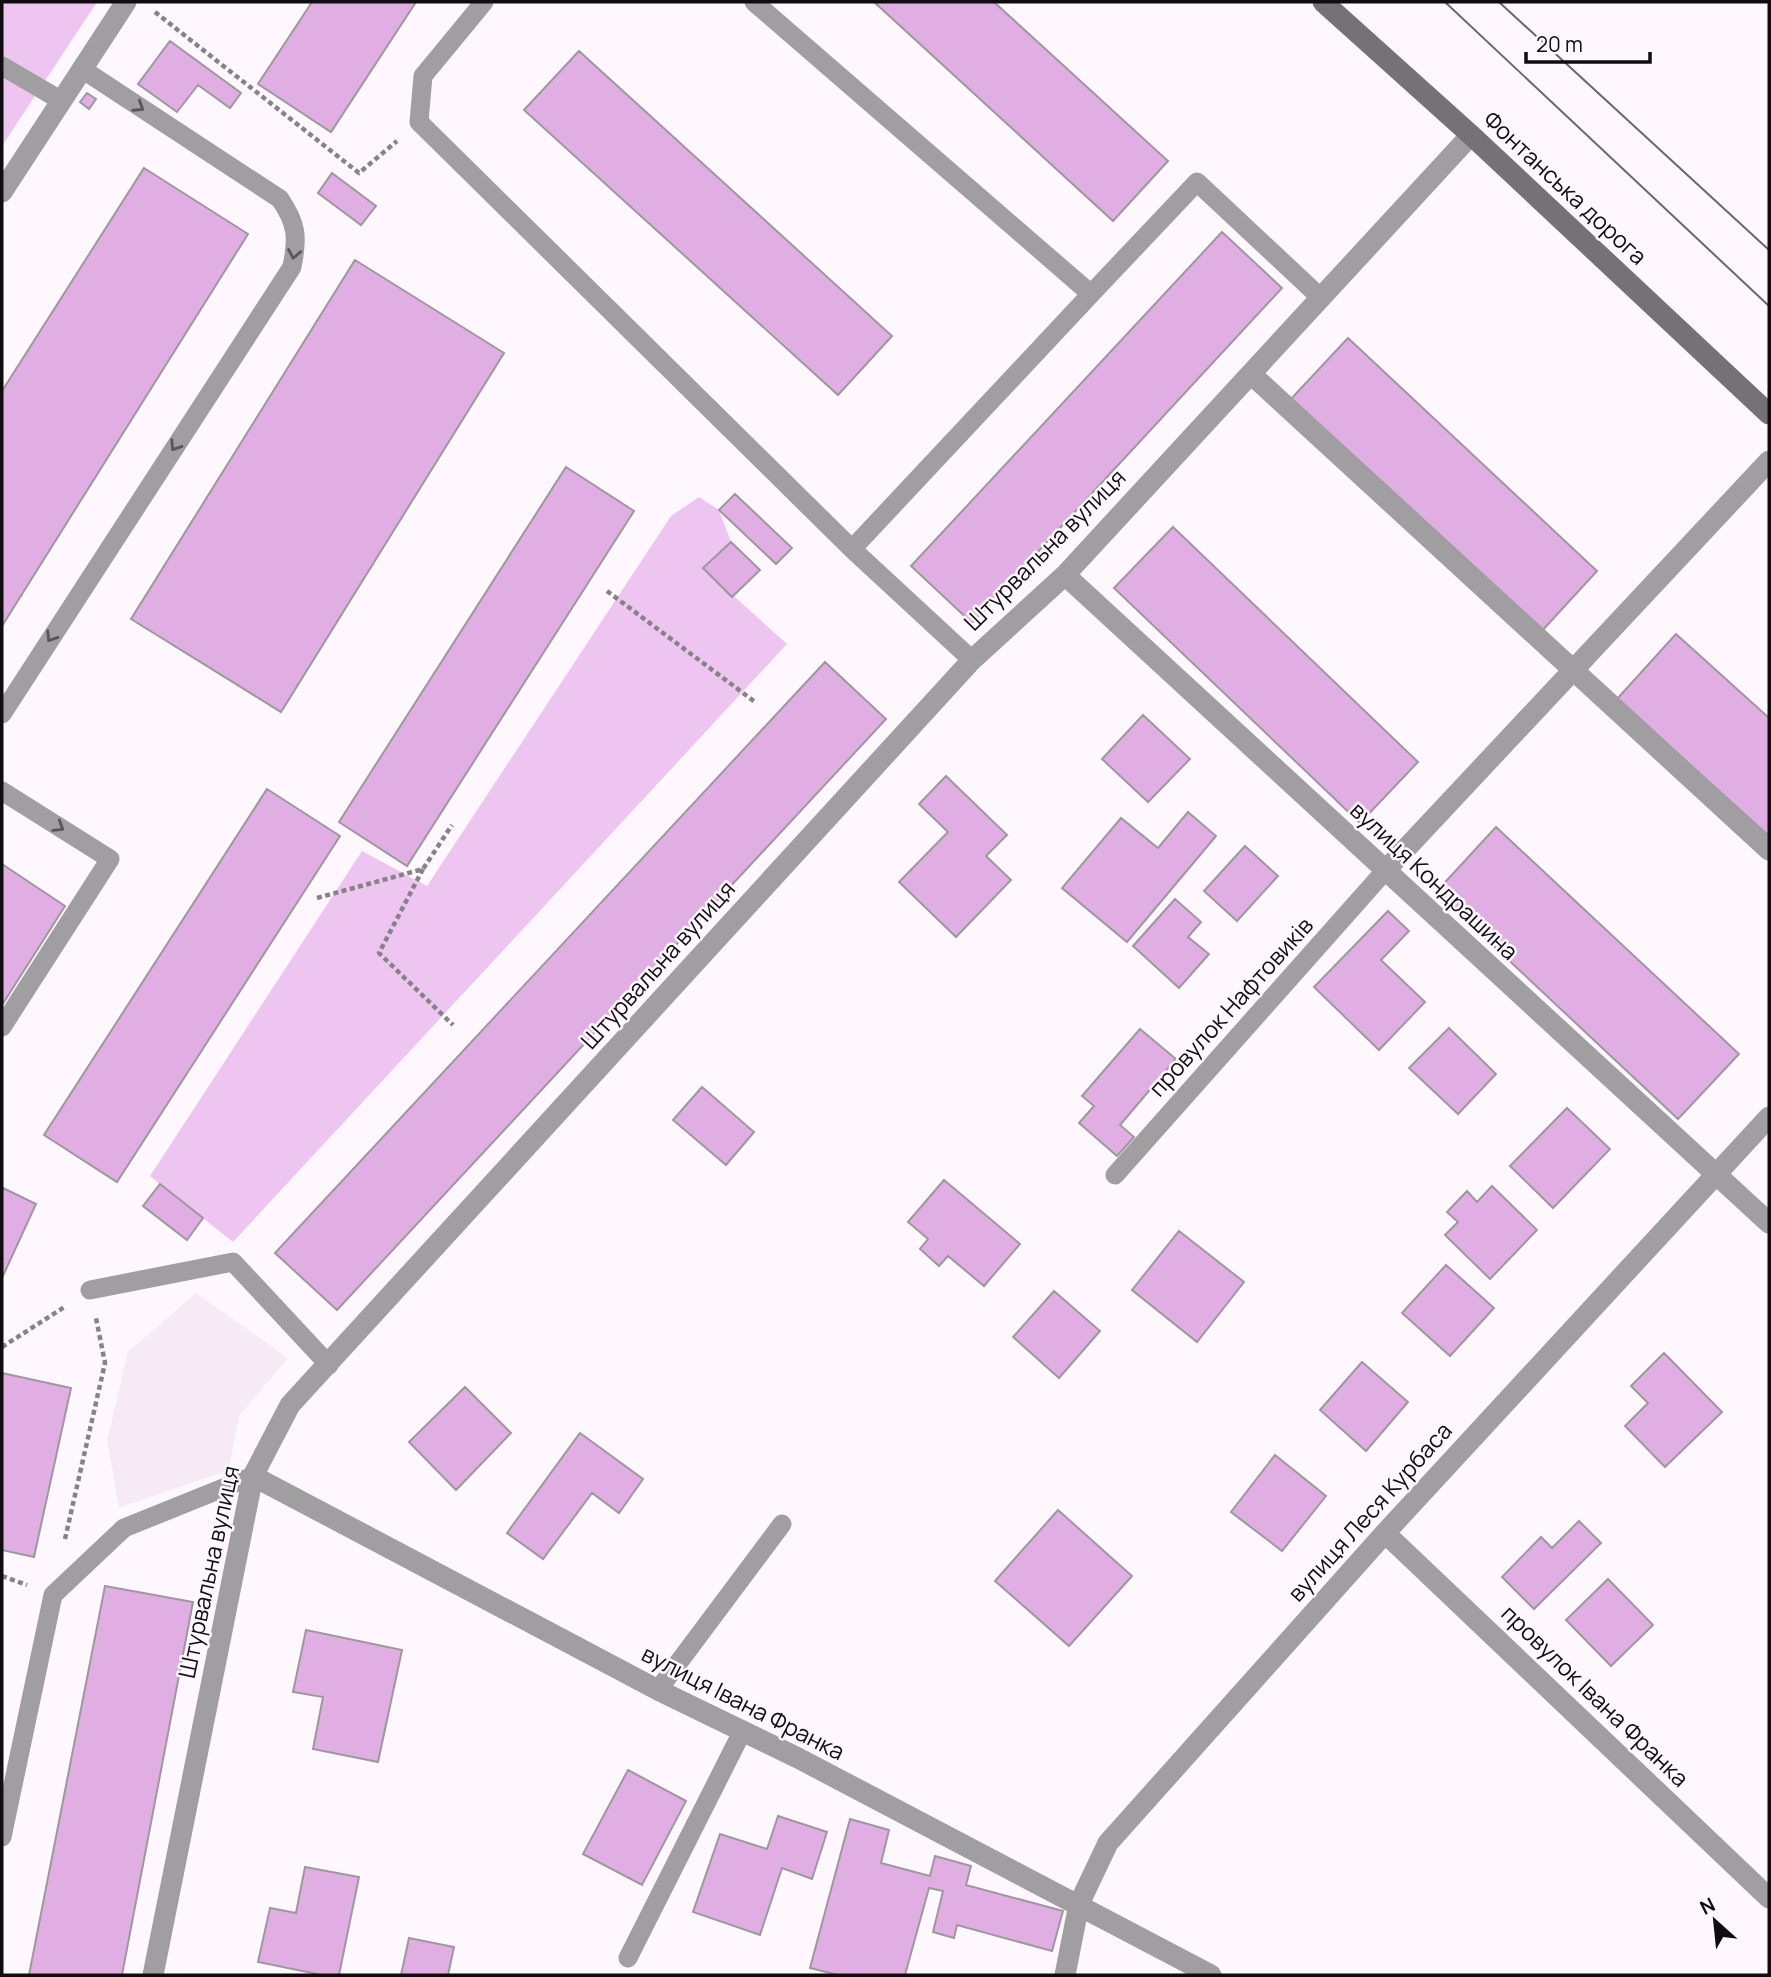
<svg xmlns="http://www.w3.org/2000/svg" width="1771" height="1977" viewBox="0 0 1771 1977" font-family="Manrope,sans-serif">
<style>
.built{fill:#f5eaf5}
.green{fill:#eec5f0}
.building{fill:#e1aee4;stroke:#9d989e;stroke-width:2}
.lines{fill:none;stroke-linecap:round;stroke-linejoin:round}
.path{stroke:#868286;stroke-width:4.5;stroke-dasharray:5 3.5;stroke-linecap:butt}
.lane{stroke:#a09ea0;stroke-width:19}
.street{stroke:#a09ea0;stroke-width:21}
.secondary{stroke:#757275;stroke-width:21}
.tram{stroke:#6a676a;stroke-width:2}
.oneway{stroke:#585658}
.labels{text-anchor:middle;stroke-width:5;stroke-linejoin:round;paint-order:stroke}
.street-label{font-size:23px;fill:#0f0d0f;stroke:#fef8fe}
</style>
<rect width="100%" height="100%" fill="#fef8fe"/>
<!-- built -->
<path class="built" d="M196,1293L288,1358L239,1416L229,1470L119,1508L107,1440L128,1352Z"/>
<!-- green -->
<path class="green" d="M2,2H97L2,146Z
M699,497L719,510L731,542L704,569L787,644L233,1242L150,1176L362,851L427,886L671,516Z"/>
<!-- building -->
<path class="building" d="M312,2H416L331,132L258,84Z
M874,2H994L1168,161L1113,221Z
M170,41L241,93L230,108L198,85L177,112L138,84Z
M579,51L892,336L838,395L524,110Z
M87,93L96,99L89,109L80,102Z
M144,168L248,234L2,626V391Z
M332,173L376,206L361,225L318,193Z
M1222,232L1282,288L972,623L911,566Z
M355,260L504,353L281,712L131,619Z
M1348,338L1597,571L1540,633L1290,400Z
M566,467L634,511L407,866L339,822Z
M735,494L792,548L776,564L719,510Z
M1173,527L1418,762L1360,823L1114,588Z
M731,542L760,570L732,597L703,568Z
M1676,634L1769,718V836L1617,699Z
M825,662L886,719L337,1310L275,1253Z
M1143,715L1190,759L1148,802L1102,759Z
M946,776L1007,835L986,856L1011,880L956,937L899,882L948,832L919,804Z
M267,789L340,836L117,1182L44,1135Z
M1188,812L1216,836L1127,942L1062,888L1121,818L1158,848Z
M1496,827L1739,1054L1678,1119L1436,892Z
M1245,846L1278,876L1237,921L1204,891Z
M2,864L65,906L2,1005Z
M1175,899L1201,922L1188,937L1209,954L1179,988L1133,946Z
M1388,911L1409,931L1381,960L1425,1002L1379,1050L1314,987Z
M1449,1028L1496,1074L1458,1114L1409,1068Z
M1140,1029L1176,1059L1120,1125L1134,1137L1117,1156L1079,1123L1094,1106L1082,1096Z
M702,1087L754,1132L726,1165L673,1120Z
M1567,1108L1610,1149L1553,1208L1510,1166Z
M944,1180L1020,1244L984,1286L948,1256L939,1266L920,1249L928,1239L908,1222Z
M160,1184L203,1218L187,1240L143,1206Z
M1492,1186L1537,1230L1490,1279L1445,1235L1458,1222L1447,1212L1467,1191L1477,1202Z
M3,1188L36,1204L2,1278V1192Z
M1179,1231L1244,1282L1197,1342L1132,1290Z
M1446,1265L1494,1308L1450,1356L1402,1313Z
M1054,1291L1100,1331L1059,1378L1013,1337Z
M1664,1353L1722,1412L1665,1467L1625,1426L1648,1403L1631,1386Z
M1362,1362L1408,1402L1366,1451L1320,1410Z
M2,1373L71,1388L34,1557L2,1550Z
M465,1387L511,1433L456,1490L409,1442Z
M580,1433L643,1479L619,1513L592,1493L543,1559L507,1533Z
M1275,1455L1326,1496L1282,1551L1231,1512Z
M1058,1510L1132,1576L1069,1646L995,1581Z
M1579,1521L1601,1543L1534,1609L1502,1577L1541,1537L1552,1548Z
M1608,1579L1653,1625L1611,1666L1566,1620Z
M105,1586L193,1602L122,1975H29Z
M306,1630L402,1650L378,1762L313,1749L323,1697L293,1692Z
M628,1770L686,1801L642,1885L583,1854Z
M778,1816L827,1832L812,1879L782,1868L760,1935L693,1912L720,1834L767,1849Z
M850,1819L889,1830L881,1863L930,1876L935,1856L971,1866L966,1885L1063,1911L1052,1951L957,1925L954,1938L933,1932L943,1891L929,1888L905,1975H838L810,1968Z
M305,1867L359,1877L339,1975H322L258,1962L270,1908L296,1913Z
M409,1938L454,1947L448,1975H401Z"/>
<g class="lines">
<!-- path -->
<path class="path" d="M155,12L359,173L397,141
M607,591L755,702
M423,869L379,953L453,1025
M317,898L423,869L452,825
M2,1347L66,1306
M65,1539L105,1363L96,1318
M2,1576L27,1585"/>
<!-- lane -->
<path class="lane" d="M484,2L423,76L419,122L852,549L972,660
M754,2L1091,294L852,549
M2,66L62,101
M1091,294L1197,182L1321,298
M2,714L292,267C298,237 297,224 280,199L82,69
M2,791L110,859L2,1027
M1115,1175L1384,872
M90,1290L233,1262L329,1365
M658,1690L782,1524
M2,1837L53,1595L124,1528L253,1476
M628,1958L743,1730"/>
<!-- street -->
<path class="street" d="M2,192L126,2
M1251,374L1769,850
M1065,575L1769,1223
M1384,872L1769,461
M253,1476L658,1690L798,1758L1211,1975
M1385,1533L1769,1898
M153,1975L253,1476L290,1405L972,660L1065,575L1471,135
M1065,1975L1079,1904L1108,1843L1385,1533L1769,1117"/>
<!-- secondary -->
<path class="secondary" d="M1323,2L1471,135L1769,414"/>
<!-- tram -->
<path class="tram" d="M1445,2L1769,306
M1499,2L1769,250"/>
</g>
<!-- one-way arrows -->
<defs><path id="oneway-chevron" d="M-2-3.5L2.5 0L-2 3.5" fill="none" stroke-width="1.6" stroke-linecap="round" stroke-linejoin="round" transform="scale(1.75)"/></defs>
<g class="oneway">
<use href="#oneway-chevron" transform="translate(139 107) rotate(33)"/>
<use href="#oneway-chevron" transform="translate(294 254) rotate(100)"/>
<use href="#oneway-chevron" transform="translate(175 446) rotate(123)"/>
<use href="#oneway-chevron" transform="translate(51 637) rotate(123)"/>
<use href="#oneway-chevron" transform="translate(59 827) rotate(32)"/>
</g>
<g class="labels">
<!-- street labels -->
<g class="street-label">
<text transform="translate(1565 188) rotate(43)" y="8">Фонтанська дорога</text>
<text transform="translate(1045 550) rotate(-45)" y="8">Штурвальна вулиця</text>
<text transform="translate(1434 881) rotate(43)" y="8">вулиця Кондрашина</text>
<text transform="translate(658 965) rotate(-48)" y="8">Штурвальна вулиця</text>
<text transform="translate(1231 1007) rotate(-48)" y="8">провулок Нафтовиків</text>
<text transform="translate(1370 1512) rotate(-48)" y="8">вулиця Леся Курбаса</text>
<text transform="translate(209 1572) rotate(-78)" y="8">Штурвальна вулиця</text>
<text transform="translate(1595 1696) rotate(44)" y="8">провулок Івана Франка</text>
<text transform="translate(743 1703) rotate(27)" y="8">вулиця Івана Франка</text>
</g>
</g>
<!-- border -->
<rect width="1771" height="1977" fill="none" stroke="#0f0d0f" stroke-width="7"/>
<!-- north arrow -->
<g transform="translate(1715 1921) rotate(333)" stroke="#fef8fe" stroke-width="5" paint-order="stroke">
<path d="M0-5L12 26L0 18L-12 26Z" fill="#0f0d0f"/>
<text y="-10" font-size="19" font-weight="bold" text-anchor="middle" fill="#0f0d0f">N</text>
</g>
<!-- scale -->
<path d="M1526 52v10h124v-10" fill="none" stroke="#0f0d0f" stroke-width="3.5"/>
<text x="1536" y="52" font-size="21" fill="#0f0d0f" stroke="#fef8fe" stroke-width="5" paint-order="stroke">20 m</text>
</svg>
